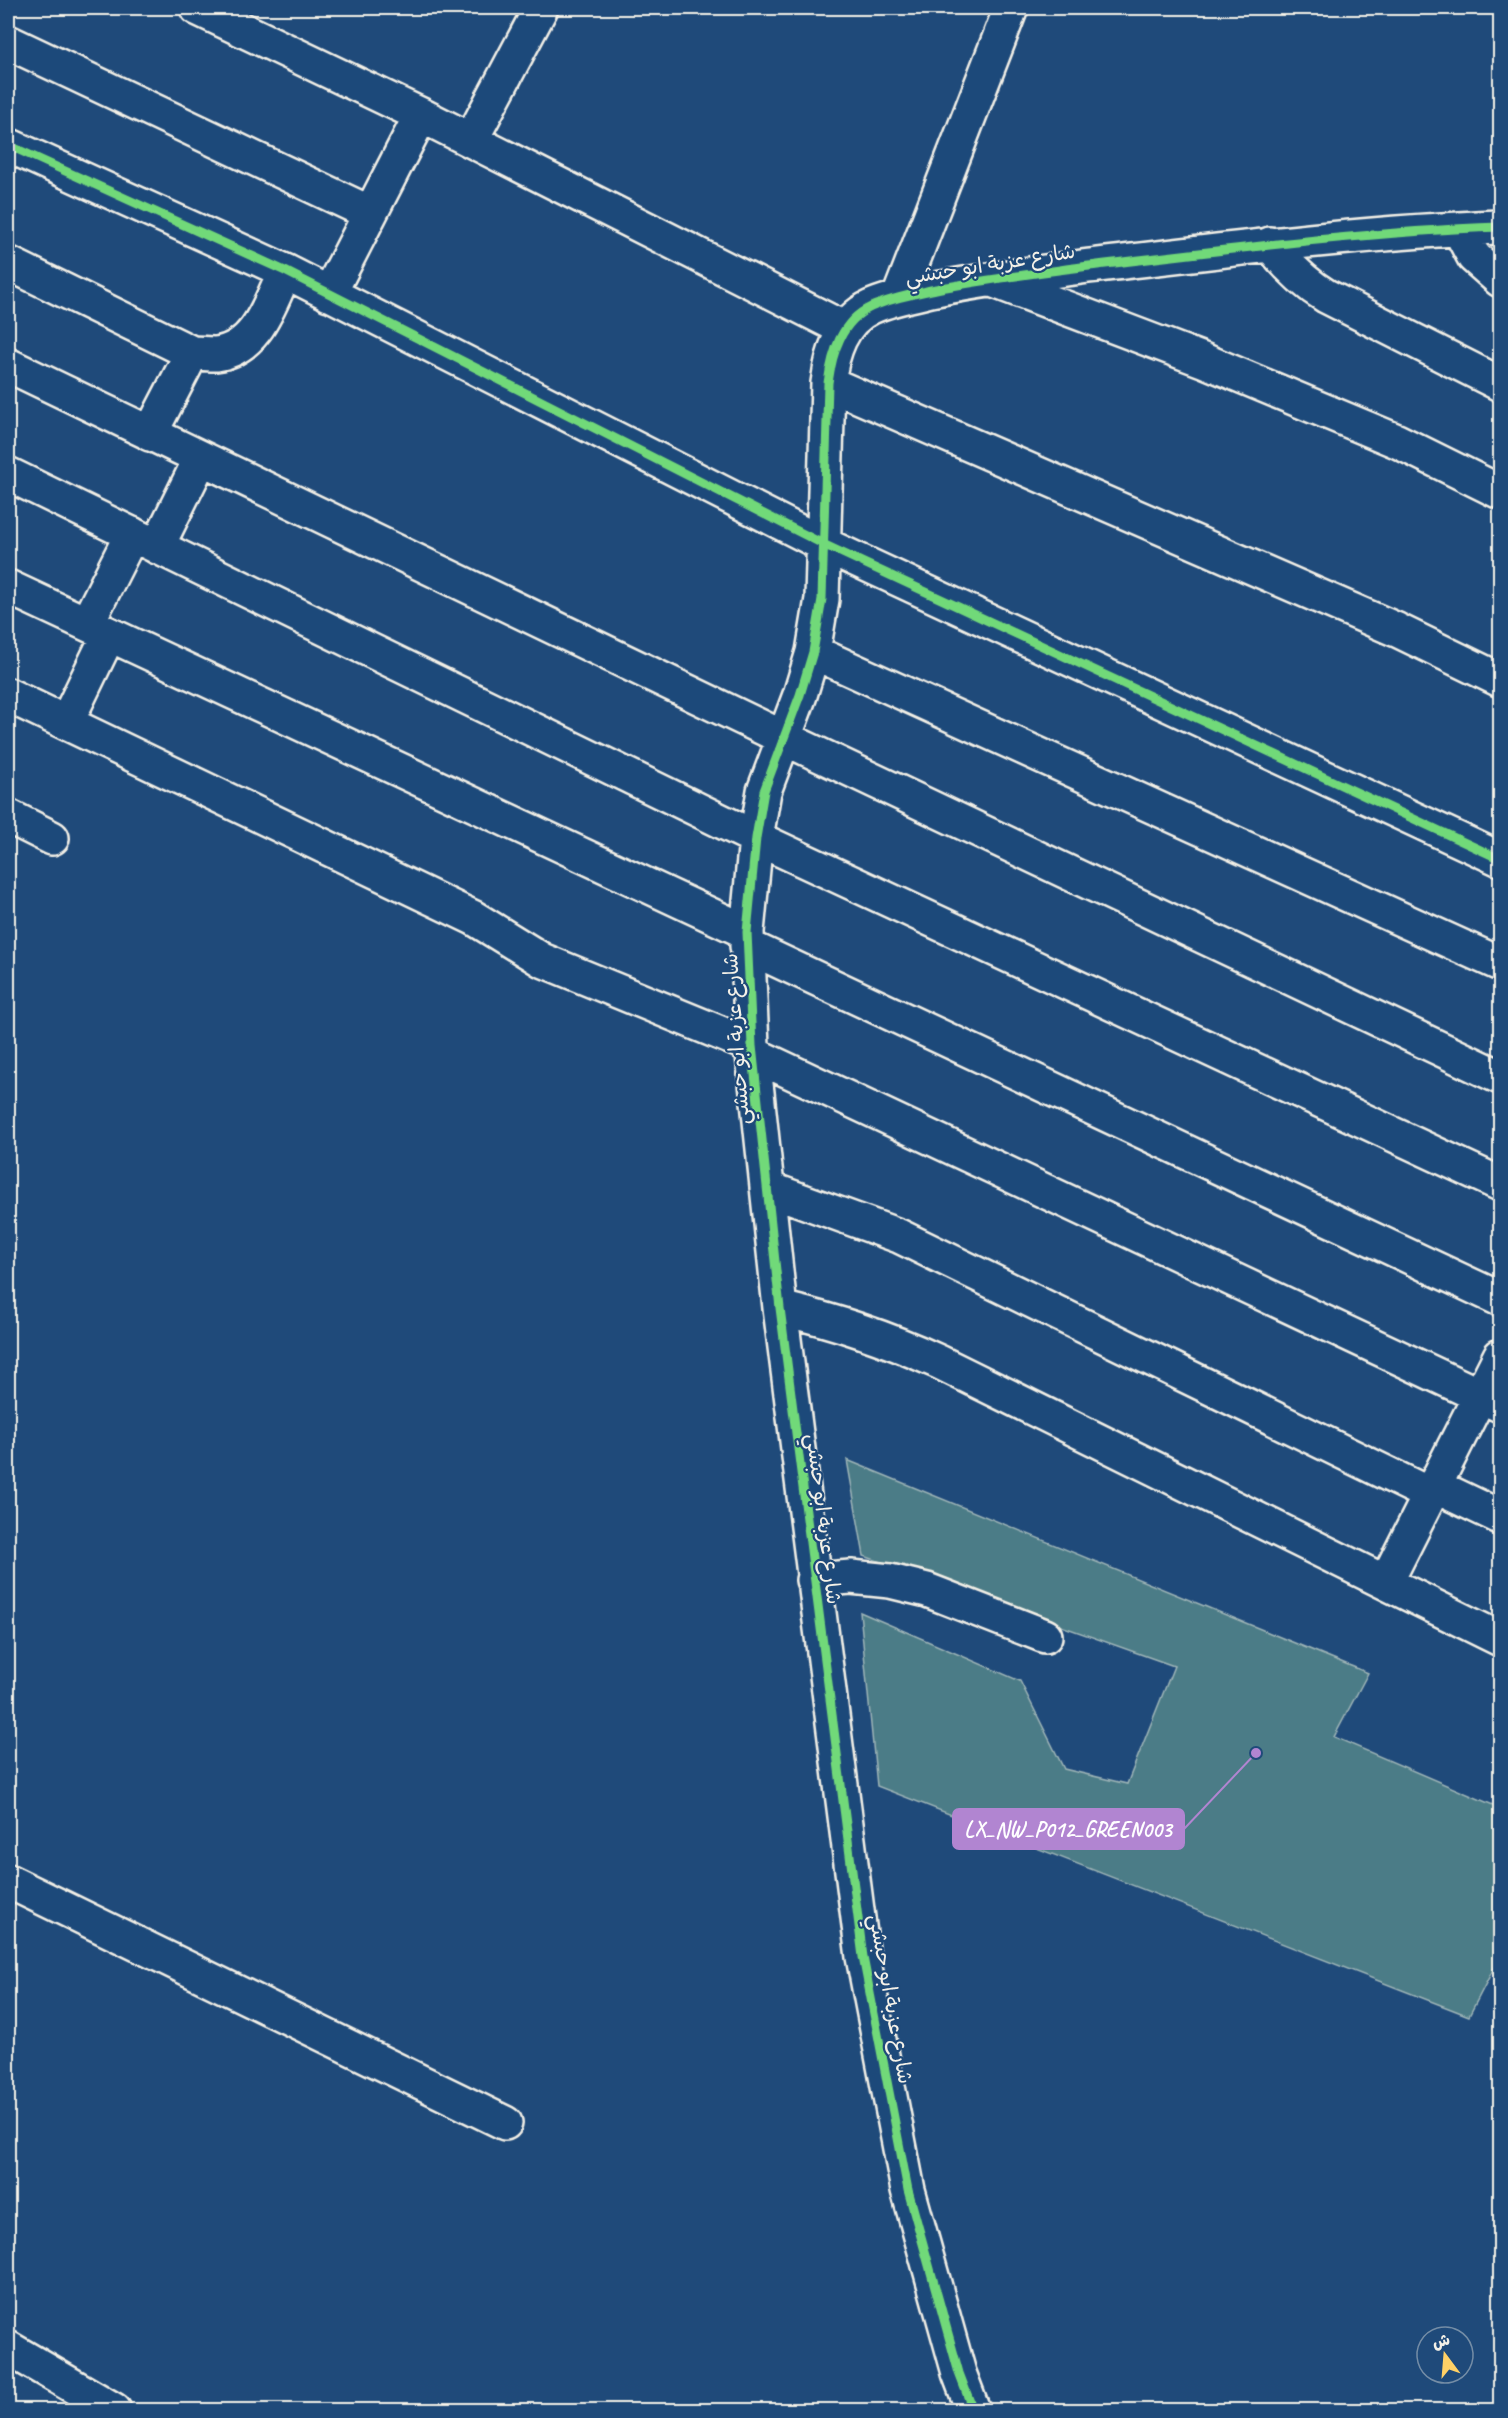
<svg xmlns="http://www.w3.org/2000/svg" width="1508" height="2418" viewBox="0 0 1508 2418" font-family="Caveat,'Playpen Sans Arabic',sans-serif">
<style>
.green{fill:#4c7c87;stroke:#a0b6b8;stroke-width:1.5}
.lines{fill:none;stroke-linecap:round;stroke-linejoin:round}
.street-casing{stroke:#f4f1e8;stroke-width:38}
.street{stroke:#1f4a7a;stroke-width:33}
.cycleway-casing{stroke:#1f4a7a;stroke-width:13}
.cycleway{stroke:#71d979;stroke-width:9}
.labels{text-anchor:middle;stroke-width:4.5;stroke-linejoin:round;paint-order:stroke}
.street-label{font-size:21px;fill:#f4f1e8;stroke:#1f4a7a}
.leader{fill:none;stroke:#b185d1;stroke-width:2}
.callout-dot{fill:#b185d1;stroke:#1f4a7a;stroke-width:2}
.callout{fill:#b185d1;stroke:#b185d1;stroke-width:2}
.callout-label{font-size:22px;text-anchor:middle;font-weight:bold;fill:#fff}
</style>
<rect width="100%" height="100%" fill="#1f4a7a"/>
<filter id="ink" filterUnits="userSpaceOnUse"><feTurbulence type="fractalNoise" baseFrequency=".0167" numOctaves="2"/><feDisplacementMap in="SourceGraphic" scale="12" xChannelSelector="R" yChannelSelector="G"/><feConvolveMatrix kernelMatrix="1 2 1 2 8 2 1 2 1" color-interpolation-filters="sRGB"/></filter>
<g filter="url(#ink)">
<!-- green -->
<path class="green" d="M847,1460L1368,1673L1334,1737L1500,1808V1956L1469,2016L877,1786L860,1612L1020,1681L1064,1769L1127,1784L1174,1666L864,1556Z"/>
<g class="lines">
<!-- street casing -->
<g class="street-casing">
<path id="street" d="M197,8L421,115L845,329
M8,42L370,213
M471,140L541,8
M8,145L285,271L823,544L1500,859
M1459,229L1474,257L1500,280
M1270,244C1287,266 1303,282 1326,296L1500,384
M8,263L192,353C200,353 208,354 216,354C257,349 270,303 285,271
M992,280L1203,360L1397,441L1500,492
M329,294L421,115
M899,297L1011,8
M8,365L782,737L1500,1077
M828,383L1397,630L1500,680
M150,434L192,353
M8,474L756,838L1500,1184
M157,547L201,458
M8,587L747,932
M87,623L132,534
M813,652L1500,964
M8,695L474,918L542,960L752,1046
M66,723L109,634
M8,816L52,838
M747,946L1500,1299
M753,1054L1500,1405
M767,1188L899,1236L1431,1495
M780,1308C838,1322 884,1337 939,1362L1500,1639
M1435,1486L1500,1517
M813,1580L851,1577L890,1581L927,1590L1045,1636
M1386,1582L1500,1356
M8,1881L505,2123
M8,2348L114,2410
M973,2410L959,2373L908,2190L863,1957L780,1308L752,1046L747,932L756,838L764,791L800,695L813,652L822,599L828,383C832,353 841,321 871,307C891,298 914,294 936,289C987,279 1038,273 1089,266C1226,250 1363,232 1500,227"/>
</g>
<!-- street -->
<use href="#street" class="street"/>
<!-- cycleway casing -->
<g class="cycleway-casing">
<path id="cycleway" d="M8,145L285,271L823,544L1500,859
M973,2410L959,2373L908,2190L863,1957L780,1308L752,1046L747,932L756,838L764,791L800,695L813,652L822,599L828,383C832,353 841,321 871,307C891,298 914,294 936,289C987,279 1038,273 1089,266C1226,250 1363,232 1500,227"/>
</g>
<!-- cycleway -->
<use href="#cycleway" class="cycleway"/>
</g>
</g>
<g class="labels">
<!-- street labels -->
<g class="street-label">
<text transform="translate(990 264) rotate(-9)" y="7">شارع عزبة ابو حبشي</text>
<text transform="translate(736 1039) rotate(-94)" y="7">شارع عزبة ابو حبشي</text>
<text transform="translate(824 1519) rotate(83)" y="7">شارع عزبة ابو حبشي</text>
<text transform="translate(891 1999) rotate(80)" y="7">شارع عزبة ابو حبشي</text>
</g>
</g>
<!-- callouts -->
<path class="leader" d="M1256 1753L1184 1829"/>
<circle class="callout-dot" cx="1256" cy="1753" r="6"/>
<rect class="callout" x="953" y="1809" width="231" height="40" rx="6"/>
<g class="callout-label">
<text x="1068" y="1837">LX_NW_P012_GREEN003</text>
</g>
<!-- margin -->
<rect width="1508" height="2418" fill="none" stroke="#1f4a7a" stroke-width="30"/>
<rect x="15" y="15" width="1478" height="2388" fill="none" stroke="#f4f1e8" stroke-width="2" filter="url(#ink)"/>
<!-- north arrow -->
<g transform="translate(1445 2355) rotate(344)"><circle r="28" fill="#1f4a7a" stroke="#748da6" stroke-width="1.5"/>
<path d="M0-4.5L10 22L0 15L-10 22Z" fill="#ffd166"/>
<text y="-9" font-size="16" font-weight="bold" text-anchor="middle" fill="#f4f1e8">ش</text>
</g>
</svg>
